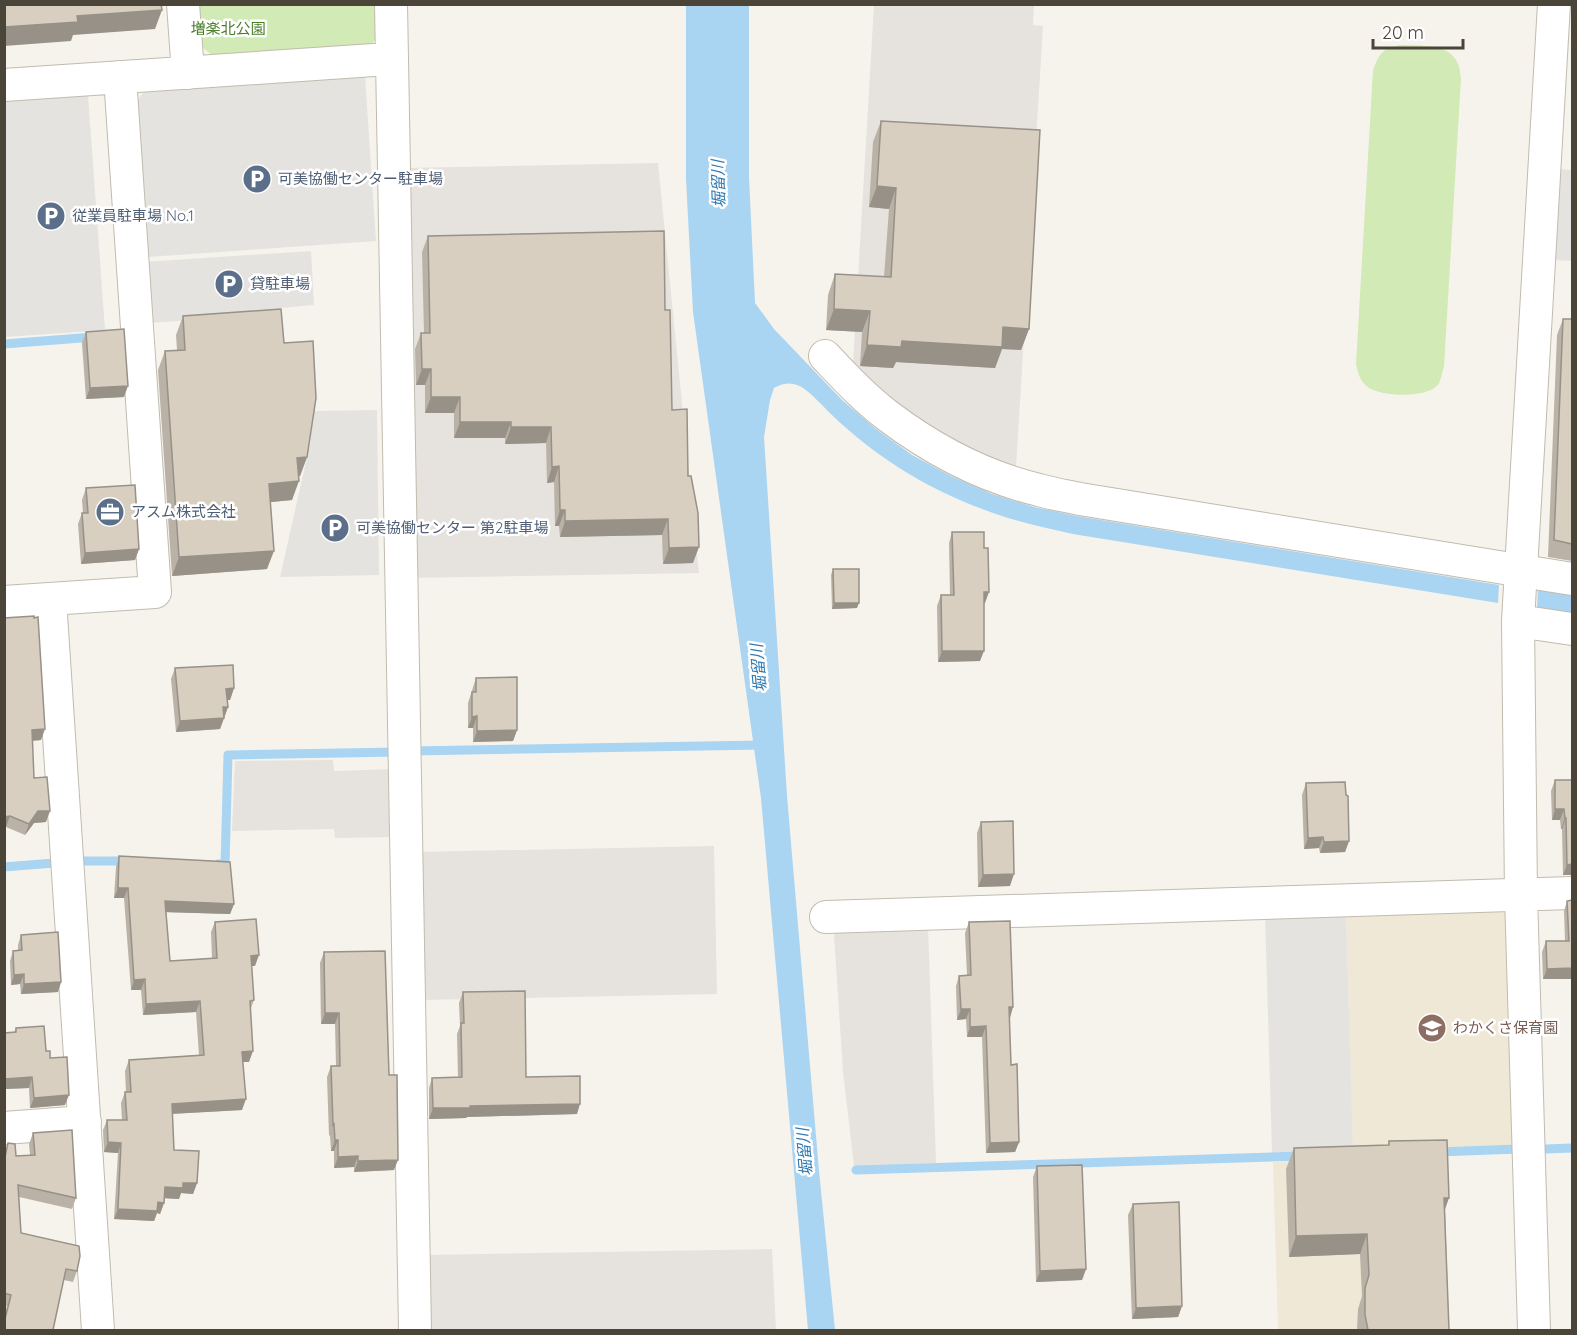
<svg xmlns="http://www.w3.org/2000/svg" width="1577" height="1335" viewBox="0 0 1577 1335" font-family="Quicksand,'Noto Sans JP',sans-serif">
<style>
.industrial{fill:#e6e2dd}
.education{fill:#efe8d6}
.green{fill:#d2eab5}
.parking{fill:#e5e3e0}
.water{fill:#a9d4f2}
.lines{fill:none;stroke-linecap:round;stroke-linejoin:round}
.stream{stroke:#a9d4f2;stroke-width:9}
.minor-casing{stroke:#c2bbae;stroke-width:34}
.minor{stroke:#fff;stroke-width:32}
.wall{fill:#bab2a6}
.shaded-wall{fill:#979187}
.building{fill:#d8cfc1;stroke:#979187;stroke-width:1.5}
.labels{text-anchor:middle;stroke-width:5;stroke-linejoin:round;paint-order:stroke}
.park-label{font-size:15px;fill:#4a7f2a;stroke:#fff}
.service-label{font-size:15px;fill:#4e5e75;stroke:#fff;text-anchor:start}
.education-label{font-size:15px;fill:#785e54;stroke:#fff;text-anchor:start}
.water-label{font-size:16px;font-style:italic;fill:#2e7ab2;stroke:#fff}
</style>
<rect width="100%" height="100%" fill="#f6f3ec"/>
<!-- industrial -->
<path class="industrial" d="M874,5H1034L1033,25L1043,26L1016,467L1003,463L966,446L930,426L896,403L865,376L853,363Z
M658,163L699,573L410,578L403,168Z
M333,760L334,771L394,769L395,837L335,838L334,829L232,831L235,761Z
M714,846L717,994L419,1000L416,852Z
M928,925L936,1163L854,1166L843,1072L834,935L840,928Z
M772,1249L776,1330H424L423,1255Z"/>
<!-- education -->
<path class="education" d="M1510,906L1518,1145L1441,1148L1446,1330H1278L1273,1162L1353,1159L1346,912Z"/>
<!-- green -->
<path class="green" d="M194,5H383V30L371,45L213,56L197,43Z
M1402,45C1421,46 1450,43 1458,64C1460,68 1460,74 1461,78L1444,367C1442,372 1441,381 1438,385C1426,398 1384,397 1369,388C1360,382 1358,373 1356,364L1373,70C1380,52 1383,48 1402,45Z"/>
<!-- parking -->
<path class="parking" d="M365,76L376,241L148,257L137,100L144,92Z
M88,95L105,330L5,337V101Z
M1559,169L1572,170V261L1554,260Z
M311,251L314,305L280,308V314L148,323L144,262Z
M377,410L379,575L280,577L310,444L314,411Z
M1346,912L1353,1150L1272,1153L1265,914Z"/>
<!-- water -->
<path class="water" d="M686,5H749V177L755,303L774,329L842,400L876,429L912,455L951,476L992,494L1034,507L1077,516L1499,585L1498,603L1073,534C1043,527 1013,521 985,510C924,488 866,451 821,404C807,390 795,376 774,388L770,400L764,437L787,796L819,1171L835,1330H808L761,798L693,312L686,179Z
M1538,590L1572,595V613L1537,608Z"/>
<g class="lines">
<!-- stream -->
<path class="stream" d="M4,344L94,337
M411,751L763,745
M81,861H129
M218,864L225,865L228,755L398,752
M4,867L54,863
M1546,1149L1572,1148
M1437,1152L1518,1149
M856,1170L1301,1156"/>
<!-- minor casing -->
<g class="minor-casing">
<path id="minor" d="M183,4L188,73
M391,4L415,1330
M4,85L374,60
M825,356C845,377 865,399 888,416C933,450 985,477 1039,490C1053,494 1066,496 1080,499L1572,579
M50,599L98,1330
M4,602L155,592L120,77
M1518,621L1572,629
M826,917L1572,893
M4,1128L85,1122
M1534,1330L1521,895L1518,621L1554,4"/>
</g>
<!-- minor -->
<use href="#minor" class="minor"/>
</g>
<!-- wall -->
<path class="wall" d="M881,121L1029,329L1021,350L1002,349L995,368L896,362L893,368L860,366L862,332L826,330L828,295L835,274L884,277L889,209L869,207L873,142Z
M428,236L665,310L672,410L688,476L693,563L663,564L662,535L560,537L559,526H555L554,482L547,483L546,443L505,444V438H454V413H425V385H416L415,349L421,333H424L422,252Z
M183,316L284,343L307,457L300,476H298L292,500L270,502L267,569L172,576L158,370L165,351L177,350L176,335Z
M1563,319H1572V561L1548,557L1557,335Z
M86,332L124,397L86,399L82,343Z
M86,488L139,549L135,560L81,564L78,524L82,513H83L82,500Z
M952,532L985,603H984L980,661L938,662L937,606L941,595H950L949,543Z
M833,569L857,608L832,609L831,575Z
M4,618L41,740L32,741L34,778L46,822L34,823L25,835L6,827Z
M175,668L234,688L230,700H227L228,707L220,729L176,732L171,679Z
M476,678L517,730L513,741L473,742V728H468V703Z
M1555,780H1572V875H1563L1562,829H1561L1560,820H1552L1551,791Z
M1306,783L1346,795L1349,841L1345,852L1320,853L1319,848L1304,849L1302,795Z
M981,822L1010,886L978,887L977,833Z
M119,856L234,904L230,914L166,912L170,961L212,958L211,932L215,922L255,966H251L254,1000L251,1008L249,1062H243L242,1110L172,1114L174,1150L197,1183L193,1194L181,1193L179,1199L165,1198L164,1203L160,1214L157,1213L154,1221L114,1219L118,1153L104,1152L103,1130L107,1120H122L121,1103L125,1092H126L125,1071L129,1060L199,1055L196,1012L143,1015L141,990H131L124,898H114L116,867Z
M1567,901L1572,979H1543L1542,952L1546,941H1565L1564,911Z
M969,922L1009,1018L1011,1065L1019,1142L1015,1152L986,1153L982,1037H967L966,1019L957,1020L956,986L959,976L967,975L965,933Z
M21,935L61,982L58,992L21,994L20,984L11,985L10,961L13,951H18V945Z
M324,952L389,1075L394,1170L354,1172V1167L334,1168V1151H331L330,1135L329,1136L327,1077L331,1066H336L335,1024H321L320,963Z
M463,992L526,1077L577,1114L467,1117L466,1118L429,1119V1088L432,1078L458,1077L457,1034L460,1026L459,1003Z
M16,1028L46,1051L50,1058L65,1105L30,1108L29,1088L4,1089V1033L14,1032Z
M33,1133L76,1198L72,1209L19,1197L21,1233L77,1271L73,1282L64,1280L4,1330V1315L7,1306L4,1305V1154L8,1143L16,1156L30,1155L29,1144Z
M1389,1141L1445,1209L1449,1330H1357L1358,1309L1362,1296L1360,1254L1289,1257L1286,1169L1294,1148L1388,1145Z
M1037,1166L1086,1269L1082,1280L1036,1282L1033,1177Z
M1133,1204L1182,1306L1178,1317L1132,1319L1128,1215Z"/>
<!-- shaded-wall -->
<path class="shaded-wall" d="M162,10L155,29L73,35L71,41L4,46V27L77,16Z
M877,186L896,188L889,209L869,207Z
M834,309L870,311L862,332L826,330Z
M1003,327L1029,329L1021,350L1002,349L995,368L896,362L893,368L860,366L867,345Z
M422,369H431L425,385H416Z
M128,386L124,397L86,399L90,388Z
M431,397H460L454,413H425Z
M460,422H511L505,438H454Z
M511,427H551L546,443L505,444Z
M307,457L300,476L290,477L297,458Z
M559,466L554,482L547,483L552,467Z
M299,481L292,500L262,503L269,484Z
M560,510H565L559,526H555Z
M668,519L662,535L560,537L565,521Z
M699,547L693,563L663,564L669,548Z
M139,549L135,560L81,564L85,553Z
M274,551L267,569L172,576L179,557Z
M984,592H989L985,603H980Z
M834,603H859L857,608L832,609Z
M942,651H984L980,661L938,662Z
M234,688L230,700H222L226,689Z
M223,707H228L220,729L176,732L180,721Z
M477,716L473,728H468L472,717Z
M45,729L41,740L28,741L32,730Z
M517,730L513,741L473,742L477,731Z
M1555,809H1564L1560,820H1552Z
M38,811H50L46,822L34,823L25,835L29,824Z
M10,816L6,827L4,828V817Z
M1565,818H1566L1562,829H1561Z
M1323,837L1319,848L1304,849L1308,838Z
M1349,841L1345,852L1320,853L1324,842Z
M1572,864V875H1563L1567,865Z
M1014,874L1010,886L978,887L983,875Z
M118,888H128L124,898H114Z
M165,901L234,904L230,914L161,912Z
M259,955L255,966H247L251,956Z
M1572,968V979H1543L1547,969Z
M24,974L20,984L11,985L14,975Z
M145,979L141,990H131L134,980Z
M61,982L58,992L21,994L24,984Z
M200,1001L196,1012L143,1015L146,1004Z
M1009,1007H1013L1010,1018Z
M961,1009H970L966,1019L957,1020Z
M325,1013H339L335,1024H321Z
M986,1026L982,1037H967L970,1027Z
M253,1051L249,1062H238L242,1052Z
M32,1077L29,1088L4,1089V1079Z
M69,1095L65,1105L30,1108L34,1098Z
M246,1099L242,1110L168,1114L172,1104Z
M580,1104L577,1114L467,1117L466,1118L429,1119L433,1108L470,1106Z
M335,1140H338L334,1151H331Z
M108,1142L121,1143L118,1153L104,1152Z
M1019,1142L1015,1152L986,1153L990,1143Z
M358,1156L354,1167L334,1168L338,1157Z
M398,1160L394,1170L354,1172L358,1161Z
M183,1183H197L193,1194L181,1193L179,1199L161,1198L165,1187Z
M1444,1198H1449L1442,1218Z
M158,1202L164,1203L160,1214L157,1213L154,1221L114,1219L118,1209Z
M1367,1234L1360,1254L1289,1257L1296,1236Z
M1086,1269L1082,1280L1036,1282L1040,1271Z
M1182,1306L1178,1317L1132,1319L1136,1308Z"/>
<!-- building -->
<path class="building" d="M4,4H161L162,10L77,16L78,22L4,27Z
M881,121L1040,130L1029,329L1003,327L1002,347L902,341L901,347L867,345L870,311L834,309L835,274L891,277L896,188L877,186Z
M664,231L665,310H670L672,410L687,409L688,476H691L698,513L699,547L669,548L668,519L565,521V510H560L559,466L552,467L551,427H511V422H460V397H431V369H422L421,333H430L428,236Z
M281,309L284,343L313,341L316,398L307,457L297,458L299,481L269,484L274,551L179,557L165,351L185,350L183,316Z
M1563,319H1572V544L1554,540Z
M124,329L128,386L90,388L86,332Z
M135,485L139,549L85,553L82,513H88L86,488Z
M952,532H984V548H988L989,592H984V651H942L941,595H954Z
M833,569H859V603H834Z
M34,616V618L38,617L45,729L32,730L34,778L47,777L50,811H38L29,824L10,816L4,817V618Z
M233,665L234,688L226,689L228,707H223L224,718L180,721L175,668Z
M517,677V730L477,731V716L472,717V692H476V678Z
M1555,780H1572V864L1567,865L1566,818H1565L1564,809H1555Z
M1345,782L1346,795L1348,796L1349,841L1324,842L1323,837L1308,838L1306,783Z
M1013,821L1014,874L983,875L981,822Z
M119,856L230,862L234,904L165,901L170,961L217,958L215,922L256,919L259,955L251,956L254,1000L250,1001L253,1051L242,1052L246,1099L172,1104L174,1150L199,1151L197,1183H183V1188L165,1187L164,1203L158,1202L157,1211L118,1209L121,1143L108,1142L107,1120H127L125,1092H131L129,1060L204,1055L200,1001L146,1004L145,979L134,980L128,888H118Z
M1572,900V968L1547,969L1546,941H1569L1567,901Z
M1010,921L1013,1007H1009L1011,1065L1017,1064L1019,1142L990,1143L986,1026L970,1027V1009H961L959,976L971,975L969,922Z
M58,932L61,982L24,984V974L14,975L13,951L22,950L21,935Z
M385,951L389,1075H397L398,1160L358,1161V1156L338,1157V1140H335L334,1124L333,1125L331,1066H340L339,1013H325L324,952Z
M525,991L526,1077L580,1076V1104L470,1106V1108H433L432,1078L462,1077L461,1023H464L463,992Z
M44,1026L46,1051H50V1058L67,1057L69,1095L34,1098L32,1077L4,1079V1033L16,1032V1028Z
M72,1130L76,1198L18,1185L21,1233L79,1246L80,1256L77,1271L66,1269L53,1330H4V1323L11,1295L4,1293V1157H5L8,1143L15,1144L16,1156L35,1155L33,1133Z
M1447,1140L1449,1198H1444L1449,1330H1368L1365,1315V1288L1369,1275L1367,1234L1296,1236L1294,1148L1389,1145V1141Z
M1082,1165L1086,1269L1040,1271L1037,1166Z
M1179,1202L1182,1306L1136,1308L1133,1204Z"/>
<!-- icons -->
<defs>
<g id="parking-disc" transform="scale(1.5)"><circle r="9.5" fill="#5c6f8a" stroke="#fff"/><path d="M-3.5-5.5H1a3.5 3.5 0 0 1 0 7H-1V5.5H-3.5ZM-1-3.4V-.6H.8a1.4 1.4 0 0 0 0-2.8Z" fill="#fff"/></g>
<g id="office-disc" transform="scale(1.5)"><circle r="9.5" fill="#5c6f8a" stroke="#fff"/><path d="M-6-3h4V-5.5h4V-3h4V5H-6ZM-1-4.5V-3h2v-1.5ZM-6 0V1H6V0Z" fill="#fff"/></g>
<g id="school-disc" transform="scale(1.5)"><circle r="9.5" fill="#8d6e63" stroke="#fff"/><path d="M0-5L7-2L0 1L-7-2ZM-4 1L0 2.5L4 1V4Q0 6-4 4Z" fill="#fff"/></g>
</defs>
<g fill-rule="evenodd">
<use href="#parking-disc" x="257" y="179"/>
<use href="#parking-disc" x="51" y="216"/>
<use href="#parking-disc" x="229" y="284"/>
<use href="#office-disc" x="110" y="512"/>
<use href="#parking-disc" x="335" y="528"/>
<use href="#school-disc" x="1432" y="1028"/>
</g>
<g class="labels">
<!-- park labels -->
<g class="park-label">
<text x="228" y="34">増楽北公園</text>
</g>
<!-- service labels -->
<g class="service-label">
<text x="278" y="184">可美協働センター駐車場</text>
<text x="72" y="221">従業員駐車場 No.1</text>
<text x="250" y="289">貸駐車場</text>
<text x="131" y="517">アスム株式会社</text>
<text x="356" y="533">可美協働センター 第2駐車場</text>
</g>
<!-- education labels -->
<g class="education-label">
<text x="1453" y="1033">わかくさ保育園</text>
</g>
<!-- water labels -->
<g class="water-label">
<text transform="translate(718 184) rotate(-92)" y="6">堀留川</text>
<text transform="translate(758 668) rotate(-95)" y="6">堀留川</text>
<text transform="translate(804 1152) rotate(-95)" y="6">堀留川</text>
</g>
</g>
<!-- border -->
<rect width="1577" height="1335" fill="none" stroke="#4b4439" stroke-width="12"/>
<!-- scale -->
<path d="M1373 39v9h90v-9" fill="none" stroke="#4b4439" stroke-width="3"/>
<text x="1382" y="39" font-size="18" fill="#4b4439" stroke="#ffffff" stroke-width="4.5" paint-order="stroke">20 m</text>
</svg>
